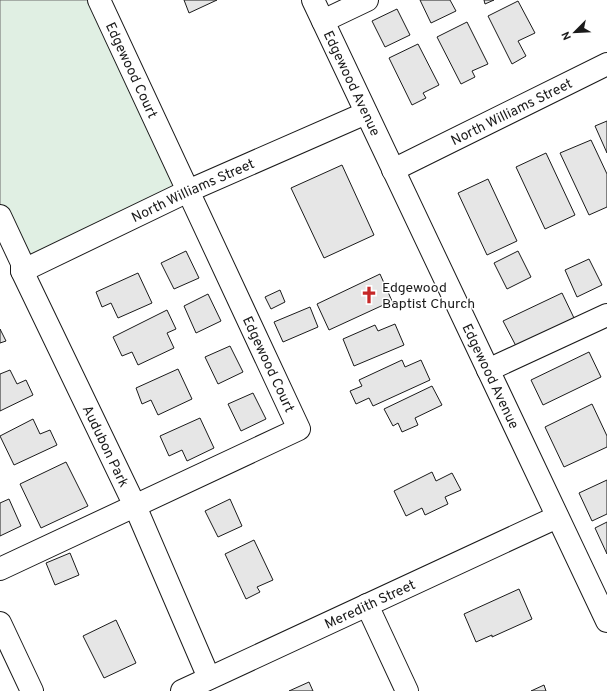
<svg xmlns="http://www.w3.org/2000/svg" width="607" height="691" viewBox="0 0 607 691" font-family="Overpass,sans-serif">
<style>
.green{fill:#e0efe3;stroke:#6a6a6a}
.building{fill:#e6e6e6;stroke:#1a1a1a}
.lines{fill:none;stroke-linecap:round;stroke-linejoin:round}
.minor-casing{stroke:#1a1a1a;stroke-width:24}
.minor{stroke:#fff;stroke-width:22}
.labels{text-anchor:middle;stroke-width:3;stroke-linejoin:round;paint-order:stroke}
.street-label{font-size:14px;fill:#1a1a1a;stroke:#fff}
.poi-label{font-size:14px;fill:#1a1a1a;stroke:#fff;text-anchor:start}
</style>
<rect width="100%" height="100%" fill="#fff"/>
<!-- green -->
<path class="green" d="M0,0H95L183,188L22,263L0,216Z"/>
<!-- building -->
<path class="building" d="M184,0H217L189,13Z
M420,0H450L456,11L431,23Z
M484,0H494L485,4Z
M518,1L535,33L518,41L526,56L512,64L488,16Z
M397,9L410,35L385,47L372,21Z
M467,22L488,64L472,71L475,77L461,84L437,37Z
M418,44L439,85L423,93L426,98L412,105L389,58Z
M607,121V153L595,126Z
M591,140L607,174V207L589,215L560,153Z
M546,153L575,215L545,229L516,167Z
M342,165L374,235L324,258L291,188Z
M488,179L517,241L487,255L458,193Z
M186,251L199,278L174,289L161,263Z
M518,251L531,277L507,289L494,263Z
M589,259L602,285L577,297L565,270Z
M138,273L152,303L118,318L111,303L102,307L96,292Z
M380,274L392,301L329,330L317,304Z
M280,290L285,302L271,309L265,297Z
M562,293L574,318L516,346L503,321Z
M208,294L221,321L196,333L184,306Z
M310,307L318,327L283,342L274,322Z
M167,310L176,329L167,333L174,348L138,365L132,352L122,356L113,337Z
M395,324L404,345L354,366L343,339L375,325L378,331Z
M0,329L6,341L0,343Z
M230,346L243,372L218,384L205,357Z
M589,352L601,377L543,405L531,380Z
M402,360L405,367L421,360L430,380L373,406L369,398L356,404L350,391L362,386L359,380Z
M178,369L192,399L158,415L151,400L142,404L136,388Z
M10,370L17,384L26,380L33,395L0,411V374Z
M432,386L442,405L415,418L418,425L402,432L398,423L393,426L384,409Z
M253,393L266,419L241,431L228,404Z
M592,404L607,436V447L564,467L545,427Z
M200,418L214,448L187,461L182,450L169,456L160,436Z
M33,419L40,434L50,430L57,445L14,465L0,436Z
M66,462L88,506L41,528L20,484Z
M432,472L436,481L452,473L461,490L445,497L448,504L425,515L422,508L406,516L394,491Z
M607,480V514L592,521L579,493Z
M9,499L21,526L0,536V503Z
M230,499L242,526L218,537L205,511Z
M607,522V554L595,528Z
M254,540L273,580L257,587L260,592L246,599L225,554Z
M70,553L79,575L55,585L46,563Z
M519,589L532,619L492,637V635L476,642L464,614Z
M116,620L136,663L104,678L83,636Z
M309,682L313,691H289Z
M544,685L546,691H531Z"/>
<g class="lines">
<!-- minor casing -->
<g class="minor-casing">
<g id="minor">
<path id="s1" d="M313,0L607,621"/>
<path d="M323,21L367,0"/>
<path id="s2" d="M393,170L607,64"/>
<path id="s3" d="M0,216L22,263V271L135,506L209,678"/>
<path id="s4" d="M22,271L188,191L366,113"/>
<path d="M488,370L607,315"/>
<path d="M0,569L299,429L99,0"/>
<path d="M367,605L407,691"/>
<path d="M0,623L32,691"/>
<path id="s5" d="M182,691L557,517"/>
</g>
</g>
<!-- minor -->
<use href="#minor" class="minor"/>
</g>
<!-- icons -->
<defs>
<g id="church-bare" transform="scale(1.38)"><path d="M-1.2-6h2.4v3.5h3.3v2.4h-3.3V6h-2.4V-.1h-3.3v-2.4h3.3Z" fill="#c62828" stroke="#fff" stroke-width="2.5" paint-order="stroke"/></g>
</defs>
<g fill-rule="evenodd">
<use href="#church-bare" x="369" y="295"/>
</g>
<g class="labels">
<!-- street labels -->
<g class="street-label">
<text transform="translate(132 70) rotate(65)" y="5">Edgewood Court</text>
<text dy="5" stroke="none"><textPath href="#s1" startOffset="92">Edgewood Avenue</textPath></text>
<text dy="5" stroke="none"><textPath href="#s2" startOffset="132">North Williams Street</textPath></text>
<text dy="5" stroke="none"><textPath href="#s4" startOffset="189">North Williams Street</textPath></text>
<text transform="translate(269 364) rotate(65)" y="5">Edgewood Court</text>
<text dy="5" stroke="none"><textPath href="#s1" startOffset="416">Edgewood Avenue</textPath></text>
<text dy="5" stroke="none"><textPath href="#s3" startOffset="254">Audubon Park</textPath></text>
<text dy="5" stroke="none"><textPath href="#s5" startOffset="207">Meredith Street</textPath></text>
</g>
<!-- poi labels -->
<g class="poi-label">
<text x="382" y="292">Edgewood<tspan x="382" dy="16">Baptist Church</tspan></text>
</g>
</g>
<!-- north arrow -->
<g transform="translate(575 32) rotate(246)" stroke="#ffffff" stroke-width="3" paint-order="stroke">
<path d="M0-3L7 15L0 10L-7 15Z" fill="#1a1a1a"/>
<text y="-6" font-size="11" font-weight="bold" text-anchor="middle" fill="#1a1a1a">N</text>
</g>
</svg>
